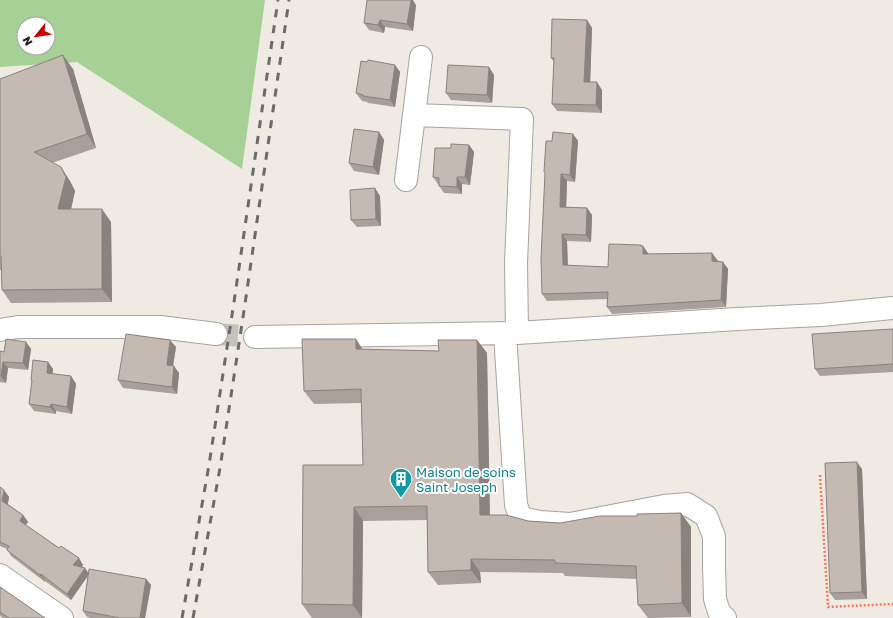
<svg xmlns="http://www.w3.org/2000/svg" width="893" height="618" viewBox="0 0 893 618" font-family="'Golos Text',sans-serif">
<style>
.forest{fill:#a6d095;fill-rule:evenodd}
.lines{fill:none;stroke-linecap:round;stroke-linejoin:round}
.minor-tunnel{stroke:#c5c2bb;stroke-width:22;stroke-dasharray:22 11;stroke-linecap:butt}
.minor-casing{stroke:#a4a4a4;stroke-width:24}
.path{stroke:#ff7664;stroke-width:2.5;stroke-dasharray:2 2;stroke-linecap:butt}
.minor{stroke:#fff;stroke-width:22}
.rail{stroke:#6b6b6b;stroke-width:3;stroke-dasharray:8 8;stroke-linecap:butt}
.wall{fill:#a9a099}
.shaded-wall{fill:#89827d}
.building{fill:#c4bab2;stroke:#89827d}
.labels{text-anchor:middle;stroke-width:4;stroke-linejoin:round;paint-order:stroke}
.culture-label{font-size:13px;fill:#0d838f;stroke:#fff;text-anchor:start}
</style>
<rect width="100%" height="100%" fill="#efebe3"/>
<!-- forest -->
<path class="forest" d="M0,0H265L242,169L77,62L0,67ZM24,24H48V48H24Z"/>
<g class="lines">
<!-- minor-tunnel -->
<path class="minor-tunnel" d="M216,334L255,337"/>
<!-- minor casing -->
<g class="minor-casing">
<path id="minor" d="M421,57L414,115L522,119L516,263L517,333
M406,180L414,115
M0,330L18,327H160L216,334
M505,334L516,505L521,518L540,522L570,524L664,506L687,504L706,516L714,536V566L715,599L719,612L725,618
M255,337L517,333L737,319L821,315L893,308
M0,575L62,618"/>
</g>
<!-- path -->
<path class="path" d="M820,475L828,607L893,604"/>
<!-- minor -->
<use href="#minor" class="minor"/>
<!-- rail -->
<path class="rail" d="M182,618L209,465L234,302L278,0
M193,618L220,468L245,304L289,0"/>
</g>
<!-- wall -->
<path class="wall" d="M416,5L413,31L385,27L384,33L369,30L364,23Z
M587,20L592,28L590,82L602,90V113L557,111L552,104L554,62L551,58Z
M395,65L400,72L395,107L368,103L367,102L362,101L356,93Z
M73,69L96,148L52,163L70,181L75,191L71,209L111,222L112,302L11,303L2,290L1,270H0V79Z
M494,75L492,103L451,100L446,93Z
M379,132L384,140L379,175L354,171L349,163Z
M573,134L578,141L575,182L567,181L566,207L587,208L592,215L591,242L567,241L568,266L608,267L641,245L642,246H643L648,254L712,253L718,261L723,262L728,269L726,307L612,314L607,307V299L547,301L542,294L545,174L544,172L552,141Z
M469,145L474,152L470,185L462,184V194L444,193L433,177L451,148Z
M380,196L381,226L357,227L351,220Z
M893,329V372L820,376L815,369Z
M477,340L487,353L490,515L528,521L560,523L637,516L681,513L691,527V617L648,618L638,605L637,579L565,576L563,573L480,572L481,583L438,585L428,572L427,520L363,521L362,618H312L302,604L363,465L361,403L314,404L304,391L363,350L439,351Z
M26,342L31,349L28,370L8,368L6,383L0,382V351L4,352Z
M176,347L173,366L179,373L177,394L123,388L118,380Z
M48,362L53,369L52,374L71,376L76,384L72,414L56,411V414L34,411L29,404L32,382L31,380Z
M862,469L867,599L835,600L830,593Z
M0,487L9,497L8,504L23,515L28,522L26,525L83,565L82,567L85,568L88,573L146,579L151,585L145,618H91L87,617L83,611L88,576L71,600L45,581V582L11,556L7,549L0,546Z
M0,587L45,618H3L0,616Z"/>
<!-- shaded-wall -->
<path class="shaded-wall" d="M411,0H413L416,5L413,31L407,24Z
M380,20L385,27L384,33L378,25Z
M587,20L592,28L590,89L584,82Z
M63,55L73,69L96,148L87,134Z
M395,65L400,72L395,107L390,100Z
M489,67L494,75L492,103L487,95Z
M597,82L602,90V113L596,105Z
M379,132L384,140L379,175L373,167Z
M573,134L578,141L575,182L570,175Z
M469,145L474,152L470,185L465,177Z
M61,167L70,181L75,191L68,223L58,209Z
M561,174L567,181L566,214L560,207Z
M457,177L462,184V194L457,187Z
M375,188L380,196L381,226L376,219Z
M587,208L592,215L591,242L586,235Z
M102,209L111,222L112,302L102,289Z
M562,234L567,241L568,273L563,265Z
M641,245L643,247V246L648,253V261L643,254Z
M712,253L718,261L717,268L712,261Z
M723,262L728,269L726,307L721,300Z
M356,339L365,353L356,349Z
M170,340L176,347L172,372L167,365Z
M477,340L487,353L490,529L480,515Z
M26,342L31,349L28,370L23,363Z
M3,362L8,368L6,383L1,376Z
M48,362L53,369L52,381L47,373Z
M174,366L179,373L177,394L172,387Z
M71,376L76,384L72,414L67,407Z
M51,404L56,411V414L50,407Z
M857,462L862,469L867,599L862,592Z
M4,490L9,497L7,507L2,501Z
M354,507L363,521L362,618L353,605Z
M681,513L691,527V617L682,603Z
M23,515L28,522L24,527L20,521Z
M79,558L83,565L78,572L73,565Z
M471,559L480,572L481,583L471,570Z
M85,568L89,574L71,600L67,594Z
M41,574L45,581V582L40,575Z
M146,579L151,585L145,618H140Z"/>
<!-- building -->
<path class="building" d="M367,0H411L407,24L380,20L378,25L364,23Z
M552,19L587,20L584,82H597L596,105L552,104L554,58H551Z
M63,55L87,134L34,152L61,167L66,177L58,209H102V289L2,290L1,256H0V79Z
M368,60L395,65L390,100L363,96V95L356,93L361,61L367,62Z
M448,65L489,67L487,95L446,93Z
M354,129L379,132L373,167L349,163Z
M553,132L573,134L570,175L561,174L560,207L587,208L586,235L562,234L563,265L608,267L609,244L641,245V246H643V254L712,253V261L723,262L721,300L607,307L608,292L542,294L541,259L545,173L544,172L546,141H552Z
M451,144L469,145L465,177H457V187L439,186V178L433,177L435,148H451Z
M375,188L376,219L351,220L350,190Z
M893,329V364L815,369L812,334Z
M126,334L170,340L167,365L174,366L172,387L118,380Z
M6,339L26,342L23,363L3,362L1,376H0V351L4,352Z
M302,339H356V349L439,351L438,340H477L480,515H506L528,521L560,523L600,516H637V514L681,513L682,603L638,605L636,566L555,563V560L471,559V570L428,572L427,506L354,507L353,605L302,604L303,465H363L361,389L304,391Z
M33,360L48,362L47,373L71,376L67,407L51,404L50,407L29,404L32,380H31Z
M857,462L862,592L830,593L825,463Z
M0,487L4,490L2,501L23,515L20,521L59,548L61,546L79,558L73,565L85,568L67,594L41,574L40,575L7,550L9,546L0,542Z
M89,569L146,579L140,618H120L83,611Z
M0,587L45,618H9L0,612Z"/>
<!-- icons -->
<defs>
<g id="building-pin" transform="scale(1.15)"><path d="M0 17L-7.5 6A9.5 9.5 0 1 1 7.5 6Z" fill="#0f9aa8" stroke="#fff"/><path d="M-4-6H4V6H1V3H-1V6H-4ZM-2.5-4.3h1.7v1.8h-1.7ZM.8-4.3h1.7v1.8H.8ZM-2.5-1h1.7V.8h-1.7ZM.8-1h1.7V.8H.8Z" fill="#fff"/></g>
</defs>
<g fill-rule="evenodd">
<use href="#building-pin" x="401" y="479"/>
</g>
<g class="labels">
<!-- culture labels -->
<g class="culture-label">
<text x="416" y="477">Maison de soins<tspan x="416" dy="15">Saint Joseph</tspan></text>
</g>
</g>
<!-- north arrow -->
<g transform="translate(36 36) rotate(240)"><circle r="19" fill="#ffffff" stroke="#a5a5a5"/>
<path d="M0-3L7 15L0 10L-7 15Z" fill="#cb0300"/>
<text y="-6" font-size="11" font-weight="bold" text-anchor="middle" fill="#1d1d1d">N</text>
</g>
</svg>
